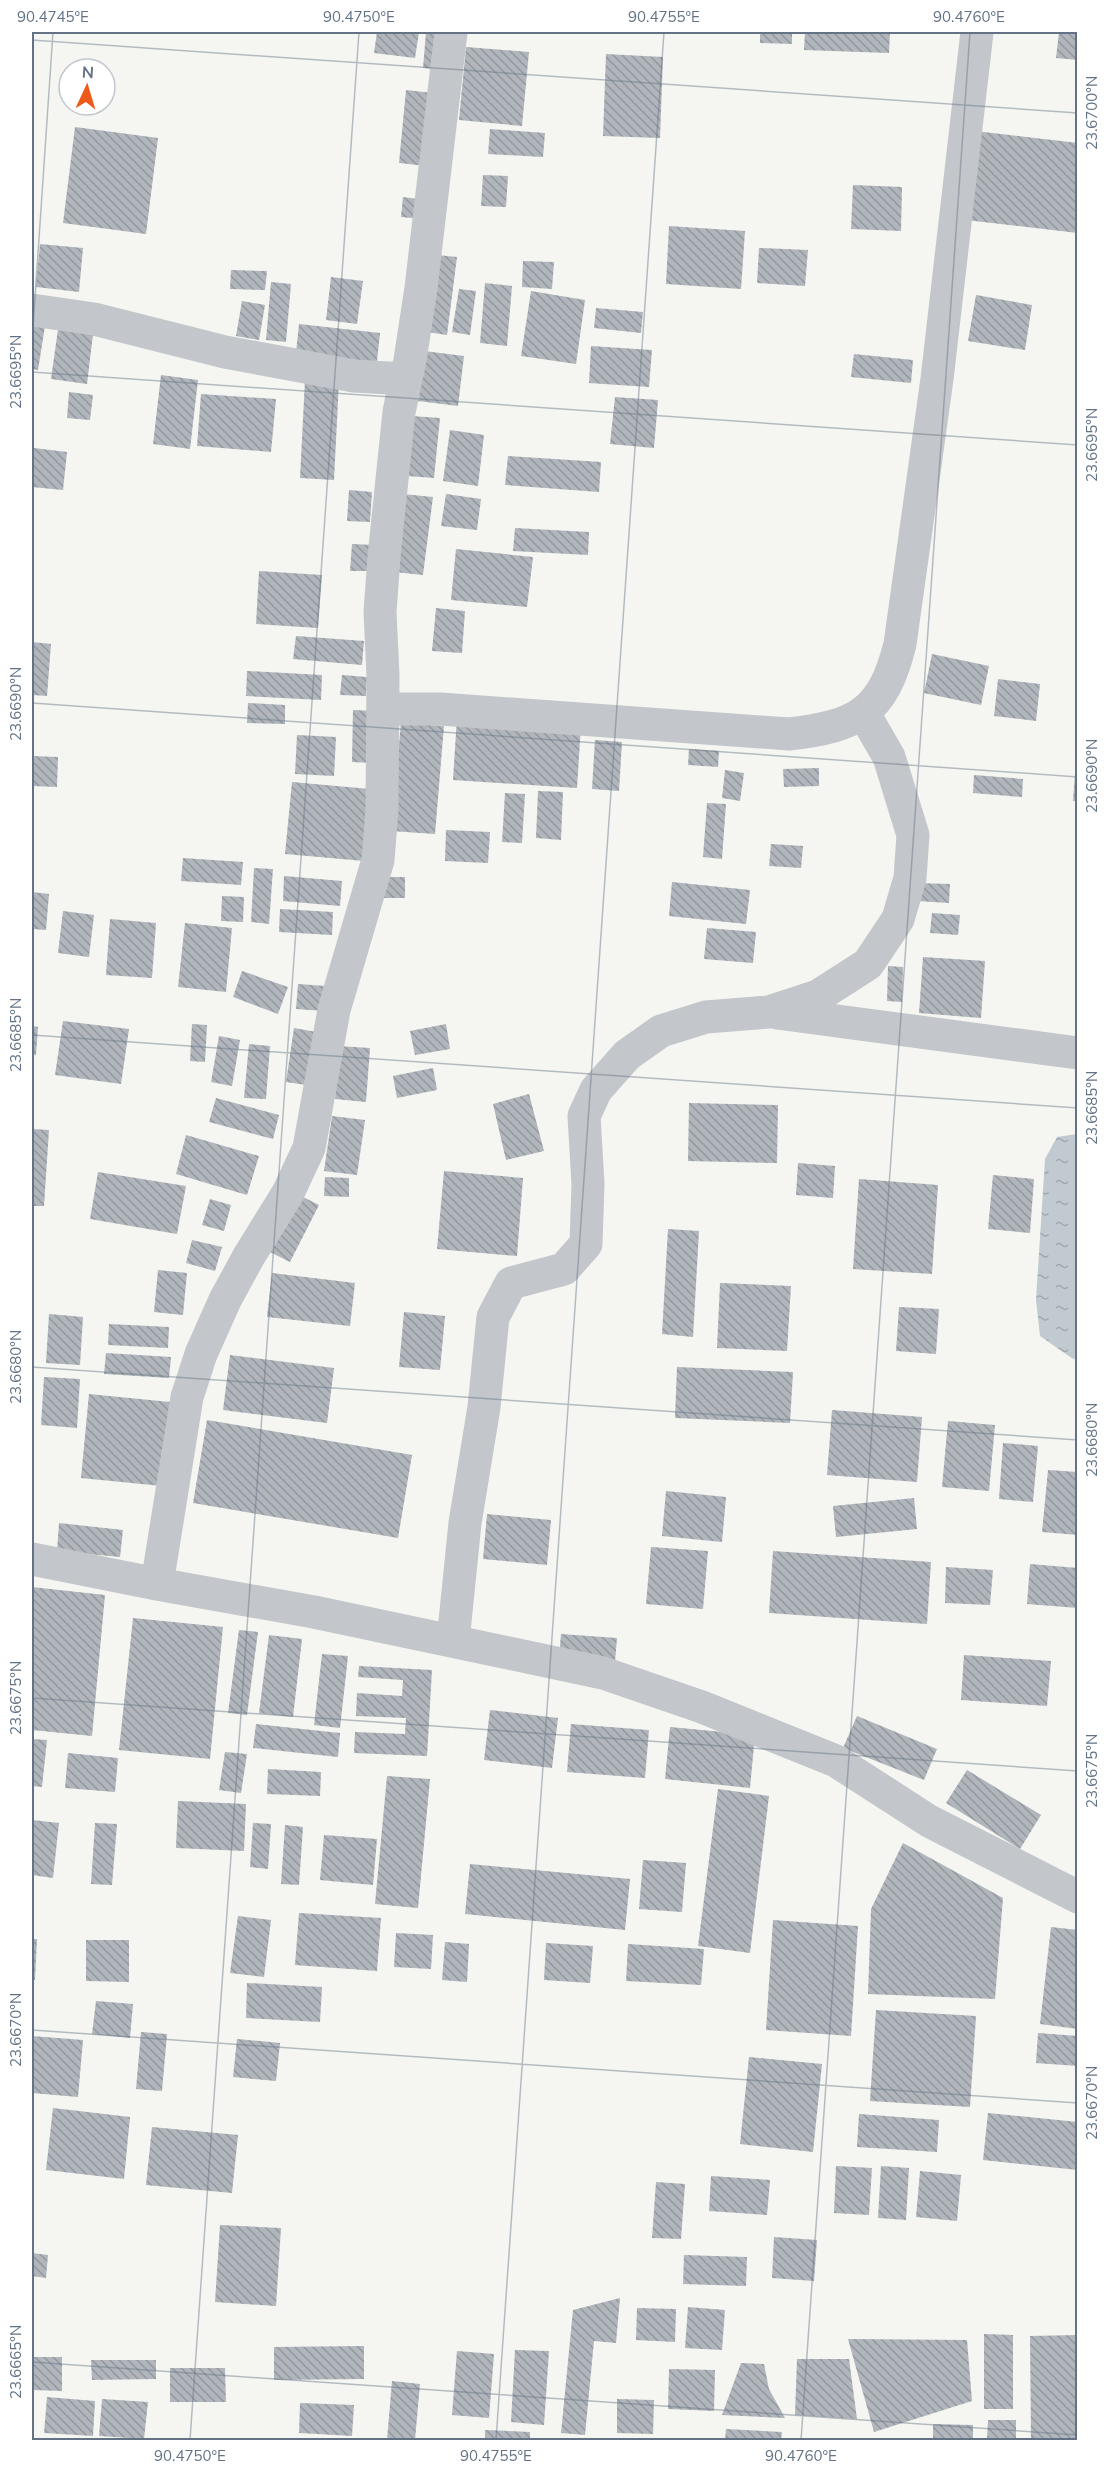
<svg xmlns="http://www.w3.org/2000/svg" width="1109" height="2472" viewBox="0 0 1109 2472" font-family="Mulish,sans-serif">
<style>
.water{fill:url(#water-ripples)}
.building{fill:url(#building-back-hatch)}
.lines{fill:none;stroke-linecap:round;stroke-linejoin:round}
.minor{stroke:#c3c6ca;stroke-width:33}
.ticks{fill:none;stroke:#637385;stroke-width:1.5;stroke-opacity:0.45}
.neatline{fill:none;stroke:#637385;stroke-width:2}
.ticks-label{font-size:15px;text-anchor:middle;fill:#637385}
</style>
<defs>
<pattern id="water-ripples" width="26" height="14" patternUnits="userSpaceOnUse" patternTransform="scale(1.5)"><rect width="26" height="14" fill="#c0cad0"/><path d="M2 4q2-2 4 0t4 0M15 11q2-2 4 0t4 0" fill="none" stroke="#a0a8ae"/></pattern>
<pattern id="building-back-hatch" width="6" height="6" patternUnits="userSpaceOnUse" patternTransform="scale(1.5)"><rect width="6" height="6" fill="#b0b6bc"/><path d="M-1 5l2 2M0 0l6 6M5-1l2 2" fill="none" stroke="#93989e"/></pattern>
</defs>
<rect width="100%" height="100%" fill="#f5f6f1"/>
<!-- water -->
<path class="water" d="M1077,1134L1078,1358L1073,1359L1040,1336L1036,1300L1045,1159L1057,1137Z"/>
<!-- building -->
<path class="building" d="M377,32H419L415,58L374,53Z
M426,32H451L448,70L423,68Z
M760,32H792V44L760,43Z
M805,32H890L889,53L804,50Z
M1059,32H1078V60L1056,58Z
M466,47L529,52L522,126L459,120Z
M606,54L663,57L660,138L603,136Z
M406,90L433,93L426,166L399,163Z
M75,127L158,138L146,234L63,223Z
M490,129L545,133L543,157L488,154Z
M975,131L1078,143V233L966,220Z
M483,175L508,176L506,207L481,206Z
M853,185L902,187L901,231L851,229Z
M403,197L424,200L422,219L401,217Z
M669,226L745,231L741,289L666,284Z
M40,244L83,248L79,292L36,287Z
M759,248L808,250L805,286L757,283Z
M437,255L457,257L447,335L427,332Z
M523,261L554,262L552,289L522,287Z
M231,270L267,271L265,290L230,289Z
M331,277L363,281L357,324L326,320Z
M271,282L291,284L286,342L266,340Z
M485,283L512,286L507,346L480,343Z
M459,289L476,291L470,335L452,332Z
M531,291L585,300L576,364L521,356Z
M976,295L1032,305L1025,350L968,341Z
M242,301L265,305L259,340L236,336Z
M596,308L643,312L641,333L594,328Z
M32,317L46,320L38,370L32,369Z
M59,322L94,326L87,384L51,379Z
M299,324L380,333L376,371L295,362Z
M591,346L652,350L649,387L589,383Z
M424,351L464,356L458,406L418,401Z
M854,354L913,360L911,383L851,377Z
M161,375L198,380L190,449L153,444Z
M305,380L339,381L334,480L300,478Z
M69,392L93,395L90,420L67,418Z
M201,394L276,399L271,452L197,446Z
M615,397L658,400L654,448L610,444Z
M412,416L440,418L434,478L407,476Z
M450,430L484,435L478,486L443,481Z
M34,448L67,452L63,490L32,487Z
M508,456L601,462L599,492L505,485Z
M349,490L372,492L370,522L347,521Z
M403,494L433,497L423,575L394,572Z
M446,494L481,499L477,530L441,526Z
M515,528L589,532L588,555L513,551Z
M352,544L374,545L373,571H350Z
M456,549L533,557L527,607L451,600Z
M259,571L322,575L318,628L256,624Z
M436,608L465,611L462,653L432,651Z
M296,636L364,641L362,665L293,659Z
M32,642L51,644L47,696L32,695Z
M932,654L989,666L981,705L924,693Z
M247,671L322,675L321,700L246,696Z
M342,675L367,677L366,696L340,695Z
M998,679L1040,684L1036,721L994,716Z
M248,703L285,705V724L247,723Z
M353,710L375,711L372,763L352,762Z
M457,717L581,725L577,788L453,780Z
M401,723L444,726L435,834L391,831Z
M297,735L336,737L334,776L295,774Z
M595,740L622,742L619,791L592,789Z
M689,749L719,751L718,767L688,765Z
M32,756L58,757L57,787L32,786Z
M1076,760H1078V801H1073Z
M819,768V786L784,787L783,769Z
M725,770L744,773L740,801L722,798Z
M974,775L1023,779L1022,797L973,793Z
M292,782L370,789L364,861L285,854Z
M538,791L563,792L561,840L536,838Z
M505,793L525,794L522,843L502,842Z
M707,803L726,804L722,859L703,857Z
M446,830L490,832L488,863L445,861Z
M771,844L803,846L801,868L769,866Z
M183,858L243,862L241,885L181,881Z
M254,868L273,869L269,924L251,922Z
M284,876L342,881L340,906L283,901Z
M383,877H405V898H382Z
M672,882L750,890L746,924L669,916Z
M917,883L950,884L949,903L917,901Z
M32,892L49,894L46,930L32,929Z
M222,896L244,897L243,922L221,921Z
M280,909L333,912L332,935L279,932Z
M63,911L94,915L89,957L58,953Z
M932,913L960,915L958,935L930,933Z
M110,919L156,923L152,978L106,975Z
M185,923L232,928L226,992L178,987Z
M707,928L756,932L753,963L704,959Z
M923,957L985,961L981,1018L919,1013Z
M888,966L903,967L902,1002L887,1001Z
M242,971L288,987L278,1014L233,997Z
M298,984L326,986L324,1011L296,1009Z
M63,1021L129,1029L121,1084L55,1075Z
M192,1024L207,1025L205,1062L190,1061Z
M446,1024L450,1049L415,1055L410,1031Z
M32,1026L38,1027L36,1055H32Z
M294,1028L322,1033L313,1086L286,1082Z
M219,1036L240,1040L232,1086L211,1082Z
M249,1044L270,1046L266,1099L244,1098Z
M338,1046L370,1048L366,1102L335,1099Z
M433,1068L437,1090L397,1098L393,1076Z
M529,1094L544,1151L506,1160L493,1104Z
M216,1098L279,1115L273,1139L209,1122Z
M689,1103L778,1105L777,1163L688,1161Z
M332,1116L365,1120L357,1175L324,1171Z
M32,1129L49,1130L44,1206H32Z
M186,1135L259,1156L247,1195L176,1174Z
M798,1163L835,1166L833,1198L796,1195Z
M444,1171L523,1178L517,1256L437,1249Z
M98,1172L186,1186L177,1234L90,1219Z
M993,1175L1034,1179L1030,1233L988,1229Z
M325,1177L349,1178V1197L324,1196Z
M859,1179L938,1185L932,1274L853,1269Z
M299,1195L319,1205L290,1262L270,1252Z
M210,1199L231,1205L224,1231L202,1225Z
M668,1229L699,1231L693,1337L662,1334Z
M192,1240L222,1247L215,1271L186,1263Z
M158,1270L187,1273L183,1315L154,1312Z
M272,1273L355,1283L350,1326L267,1317Z
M720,1283L791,1286L787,1351L717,1348Z
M899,1307L939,1309L936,1354L896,1351Z
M404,1312L445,1316L440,1370L399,1367Z
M49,1314L83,1317L80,1365L46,1363Z
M109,1324L169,1327L168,1348L108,1345Z
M106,1353L171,1357L169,1378L104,1374Z
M230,1355L334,1368L327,1423L223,1410Z
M677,1367L793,1372L790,1423L675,1418Z
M44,1377L80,1379L77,1428L41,1425Z
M89,1394L170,1402L162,1486L81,1478Z
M832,1410L922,1417L917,1482L827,1475Z
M207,1420L412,1455L398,1538L193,1503Z
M948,1421L995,1425L989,1491L942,1487Z
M1003,1443L1038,1446L1033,1502L999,1499Z
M1048,1470L1078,1472V1535L1042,1532Z
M666,1491L726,1497L722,1542L662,1536Z
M914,1498L917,1529L836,1537L833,1506Z
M487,1514L551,1520L547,1565L483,1559Z
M59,1523L123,1530L120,1557L57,1551Z
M651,1547L708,1551L703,1609L646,1604Z
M773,1551L931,1562L927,1624L769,1613Z
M1030,1564L1078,1568V1608L1027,1604Z
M946,1567L993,1570L990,1605L945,1603Z
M32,1587L105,1595L92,1736L32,1730Z
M133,1618L223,1627L210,1759L119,1750Z
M239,1630L258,1632L247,1715L228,1713Z
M561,1634L617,1638L615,1662L559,1658Z
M269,1635L302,1639L293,1717L259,1713Z
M322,1654L348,1656L340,1728L314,1725Z
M964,1655L1051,1661L1047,1706L961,1700Z
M359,1666L432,1670L427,1756L354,1753L355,1732L405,1734L406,1718L356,1716L357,1693L402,1696L403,1680L358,1677Z
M490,1710L558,1718L552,1768L484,1760Z
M857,1716L937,1749L924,1780L843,1748Z
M256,1724L340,1733L338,1757L253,1748Z
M571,1724L649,1730L645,1778L567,1772Z
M670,1727L755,1735L750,1788L665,1779Z
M32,1739L47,1740L42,1787L32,1786Z
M225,1752L247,1754L241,1793L219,1790Z
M68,1753L118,1758L115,1792L65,1788Z
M268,1769L321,1772L320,1796L267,1794Z
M967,1770L1041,1815L1020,1849L946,1803Z
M387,1776L430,1779L418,1908L375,1904Z
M718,1789L769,1796L750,1953L698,1946Z
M178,1801L246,1804L244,1851L176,1848Z
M32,1820L59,1823L53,1878L32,1875Z
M95,1823L117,1824L112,1885L91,1884Z
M253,1823L271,1824L268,1869L250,1867Z
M285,1825L303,1827L299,1885L281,1884Z
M324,1835L377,1839L373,1885L320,1880Z
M903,1843L1003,1898L995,1999L868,1994L871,1909Z
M643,1860L686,1863L682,1912L639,1909Z
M470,1864L630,1879L625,1930L465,1914Z
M299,1913L381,1918L377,1971L295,1965Z
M238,1916L271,1920L264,1977L230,1973Z
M773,1920L858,1926L851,2036L766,2030Z
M1051,1927L1078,1930V2029L1040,2024Z
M396,1933L433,1935L431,1969L394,1967Z
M32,1939H37L35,1980H32Z
M86,1940H129V1982L86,1981Z
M445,1942L469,1944L467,1982L442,1980Z
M546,1943L593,1946L590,1983L544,1980Z
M628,1944L704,1949L701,1985L626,1981Z
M247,1983L322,1987L320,2022L246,2018Z
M96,2001L133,2004L130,2038L92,2034Z
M876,2010L976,2016L970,2107L870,2101Z
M141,2032L167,2034L162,2091L136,2089Z
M1038,2033L1078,2036V2066L1036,2063Z
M32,2036L83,2040L78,2097L32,2093Z
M237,2039L280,2043L276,2081L233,2077Z
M749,2057L822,2064L813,2152L740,2144Z
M53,2108L130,2117L124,2179L46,2170Z
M988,2113L1078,2122V2170L983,2160Z
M859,2114L939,2120L937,2152L857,2147Z
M152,2127L238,2135L232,2193L146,2185Z
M836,2166L872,2168L869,2215L834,2213Z
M881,2166L909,2168L906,2220L878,2218Z
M920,2171L961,2175L957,2221L916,2217Z
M711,2176L770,2180L767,2215L709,2211Z
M656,2182L685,2184L681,2239L652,2238Z
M220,2225L281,2228L276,2306L215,2302Z
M774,2237L817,2240L814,2281L772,2278Z
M32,2253L48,2255L46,2278L32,2276Z
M684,2255L747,2257L746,2286L683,2284Z
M620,2298L616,2343L594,2341L585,2435L561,2433L573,2310Z
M688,2307L725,2310L722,2350L685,2348Z
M637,2308L676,2309L675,2342L636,2340Z
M984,2334L1013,2335V2409H984Z
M1078,2335V2440H1031L1030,2336Z
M848,2339L967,2340L972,2401L874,2432Z
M364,2346V2379L274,2380V2347Z
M515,2350L549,2351L544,2425L511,2422Z
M457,2351L494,2354L489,2418L452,2415Z
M32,2357H62V2391L32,2390Z
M797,2359H849L857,2419L795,2415Z
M91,2360H156V2379L92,2380Z
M741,2363L764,2364L769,2389L785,2418L722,2415Z
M170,2368H225L226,2402H170Z
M669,2369L715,2370L714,2411L668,2409Z
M392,2381L420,2384L415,2440H387Z
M47,2397L95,2401L93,2436L44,2433Z
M102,2399L148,2402L144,2439L99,2436Z
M617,2399L654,2400L653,2434L617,2433Z
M300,2403L354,2405L352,2436L299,2433Z
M988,2420H1016V2440H987Z
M933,2424L973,2425V2440H933Z
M726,2429L782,2432L781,2440H725Z
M485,2430L530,2432V2440H485Z"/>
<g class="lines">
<!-- minor -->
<path class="minor" d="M32,310L94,319L225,352L354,376L406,379
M383,709H440L789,734C857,726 883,713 900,644L937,379L977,32
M777,1013L1078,1053
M32,1559L157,1584L314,1612L603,1673L702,1707L836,1761L929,1821L1078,1897
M157,1584L187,1397L201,1354L225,1300L249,1256L288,1193L309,1148L334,1010L378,860L382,810L383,676L380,612L384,557L399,412L410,360L421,288L451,32
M453,1641L465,1523L484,1407L493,1317L511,1283L564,1269L586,1244L588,1184L584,1116L596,1090L627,1055L661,1031L706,1017L769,1012L818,996L868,964L898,919L910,878L913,835L889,757L863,712"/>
</g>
<!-- ticks -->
<path class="ticks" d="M32,40L1078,113M32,342L53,32M32,372L1078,445M32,703L1078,777M32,1035L1078,1108M32,1367L1078,1440M32,1698L1078,1771M32,2030L1078,2103M32,2362L1078,2435M190,2440L359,32M496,2440L664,32M801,2440L970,32"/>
<!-- border -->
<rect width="1109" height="2472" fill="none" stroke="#ffffff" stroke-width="66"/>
<!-- north arrow -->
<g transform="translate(87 87) rotate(4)"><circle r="28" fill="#ffffff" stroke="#c1c7ce" stroke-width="1.5"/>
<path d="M0-4.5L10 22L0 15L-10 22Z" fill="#ed5a1a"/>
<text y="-9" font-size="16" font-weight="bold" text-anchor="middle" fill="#637385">N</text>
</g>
<rect x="33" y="33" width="1043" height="2406" class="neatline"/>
<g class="ticks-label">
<text x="53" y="22">90.4745°E</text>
<text x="359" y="22">90.4750°E</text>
<text x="664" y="22">90.4755°E</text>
<text x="969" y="22">90.4760°E</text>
<text transform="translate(1092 113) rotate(-90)" y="5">23.6700°N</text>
<text transform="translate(16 372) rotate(-90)" y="5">23.6695°N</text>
<text transform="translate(1092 445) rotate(-90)" y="5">23.6695°N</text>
<text transform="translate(16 704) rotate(-90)" y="5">23.6690°N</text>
<text transform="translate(1092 776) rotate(-90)" y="5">23.6690°N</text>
<text transform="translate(16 1035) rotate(-90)" y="5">23.6685°N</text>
<text transform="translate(1092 1108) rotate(-90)" y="5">23.6685°N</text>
<text transform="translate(16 1367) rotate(-90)" y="5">23.6680°N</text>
<text transform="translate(1092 1440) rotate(-90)" y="5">23.6680°N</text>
<text transform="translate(16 1698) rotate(-90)" y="5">23.6675°N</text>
<text transform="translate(1092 1771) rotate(-90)" y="5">23.6675°N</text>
<text transform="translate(16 2030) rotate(-90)" y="5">23.6670°N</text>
<text transform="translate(1092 2103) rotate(-90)" y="5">23.6670°N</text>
<text transform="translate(16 2362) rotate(-90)" y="5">23.6665°N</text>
<text x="190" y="2461">90.4750°E</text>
<text x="496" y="2461">90.4755°E</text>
<text x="801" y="2461">90.4760°E</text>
</g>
</svg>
